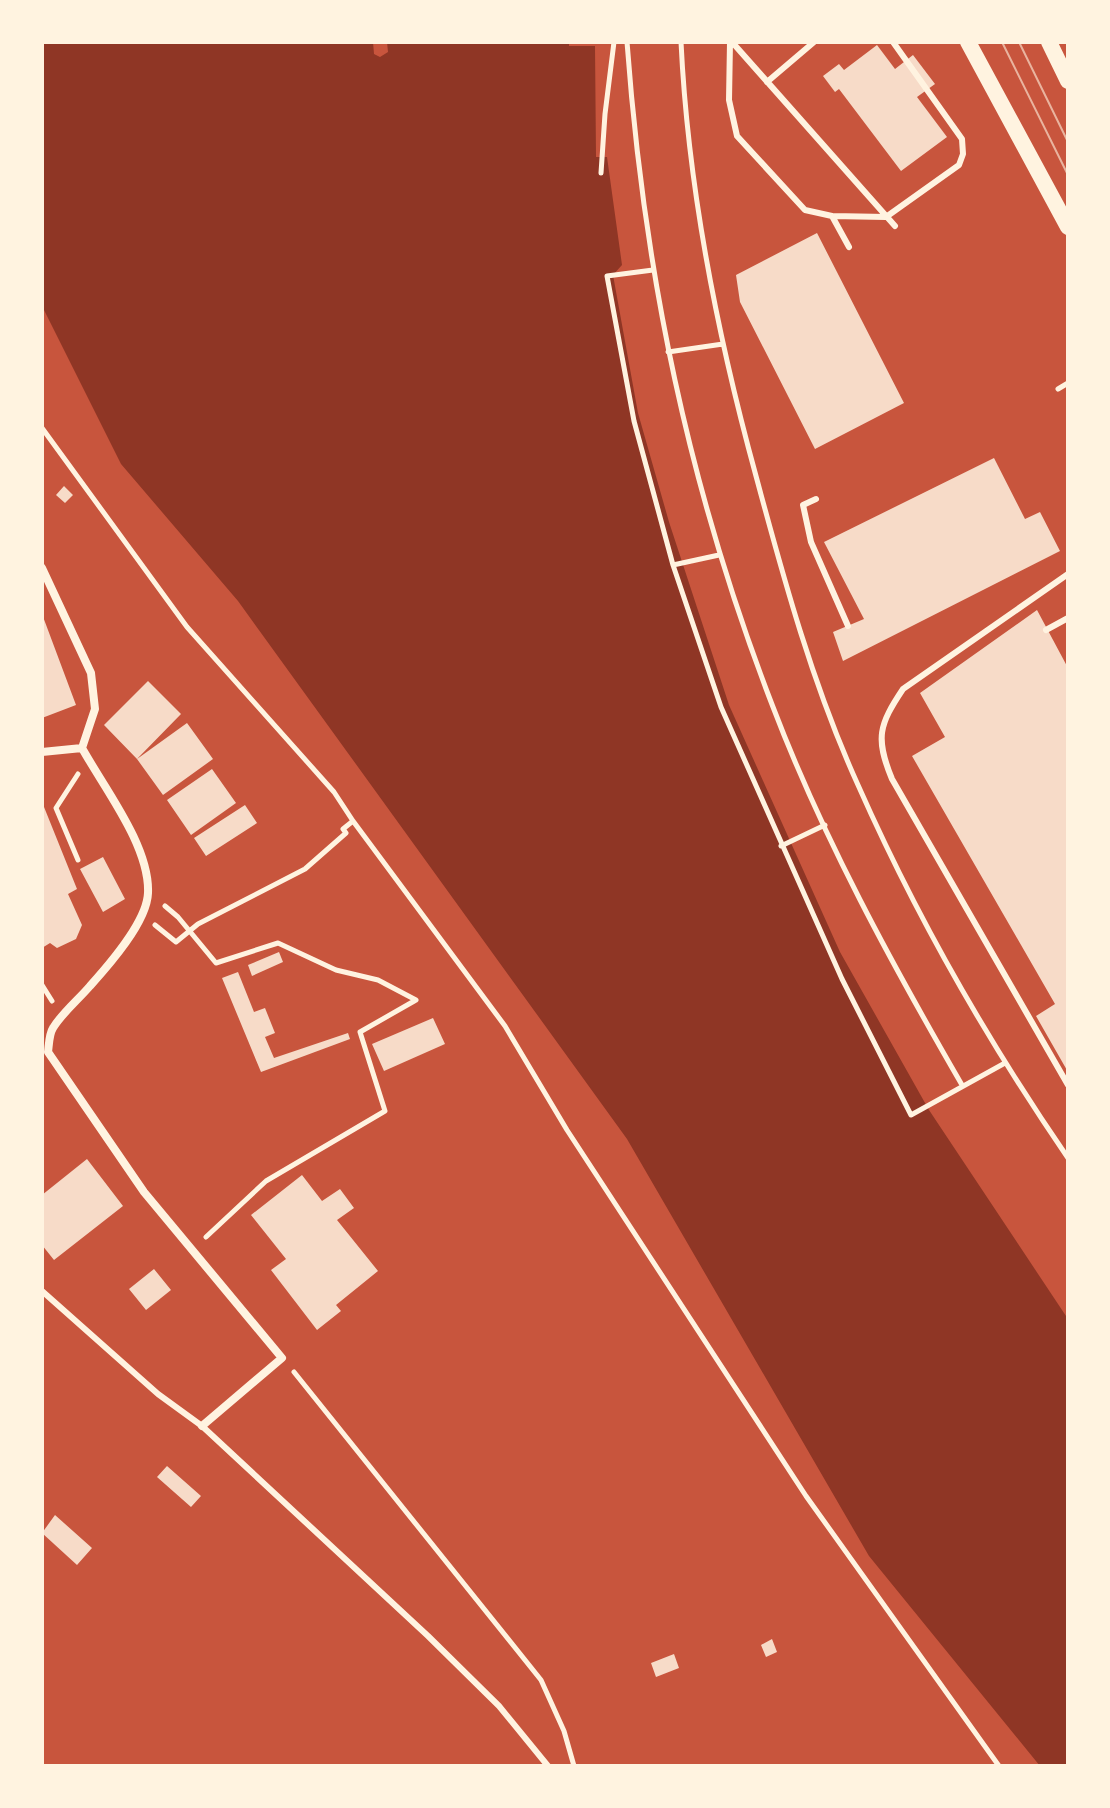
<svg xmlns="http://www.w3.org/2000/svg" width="1110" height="1808" viewBox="0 0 1110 1808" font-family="Rubik,sans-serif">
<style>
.water{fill:#8f3625}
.building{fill:#f7dbc8}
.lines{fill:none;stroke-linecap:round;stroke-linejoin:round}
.path{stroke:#fff3e0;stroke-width:5}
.service{stroke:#fff3e0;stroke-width:6}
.minor{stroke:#fff3e0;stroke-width:8}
.secondary{stroke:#fff3e0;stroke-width:16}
.tram{stroke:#e9b49f;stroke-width:2}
</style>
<rect width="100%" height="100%" fill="#c8553d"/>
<!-- water -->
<path class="water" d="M42,42H373L374,54L380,57L388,52L387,42H569V46H595L596,157H607L622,265L613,275L638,413L669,522L729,705L840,952L929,1110L1068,1319V1766H1040L869,1556L627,1139L238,601L121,464L42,306Z"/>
<!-- building -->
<path class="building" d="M877,45L895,69L913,55L935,84L917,97L947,137L901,171L839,89L835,92L823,76L839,64L844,70Z
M817,233L904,403L815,449L740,302L736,275Z
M994,458L1025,519L1040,512L1060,551L843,661L833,632L864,619L824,542Z
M64,486L73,495L65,503L56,495Z
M1037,610L1068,668V1072L1036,1016L1055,1004L912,756L945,737L920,693Z
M42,614L76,705L42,718Z
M148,681L181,714L137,759L104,725Z
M187,723L213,759L163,795L137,759Z
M212,769L236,803L191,835L167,800Z
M42,802L77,889L68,894L82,925L76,939L57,948L50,943L42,948Z
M245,805L257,823L206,856L194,838Z
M103,857L125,899L103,912L80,869Z
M279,952L283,962L252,976L248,965Z
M238,972L254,1012L265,1008L275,1033L265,1037L274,1058L348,1033L350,1039L261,1072L222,978Z
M433,1018L445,1044L384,1071L372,1044Z
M87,1159L123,1206L54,1260L42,1245V1195Z
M302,1175L322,1201L340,1189L354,1208L337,1220L378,1271L336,1305L341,1311L317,1330L271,1270L286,1259L251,1215Z
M154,1269L171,1290L146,1310L129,1289Z
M167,1466L201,1496L191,1507L157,1477Z
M55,1515L92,1548L77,1565L42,1533Z
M772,1639L777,1652L766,1657L761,1645Z
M674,1654L679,1668L656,1677L651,1663Z"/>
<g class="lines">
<!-- path -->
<path class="path" d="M627,42C644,273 689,490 773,707C823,838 892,964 962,1085
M681,42C688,189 717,334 756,476C784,580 813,686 858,785C916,916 987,1040 1068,1158
M601,173L605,114L614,42
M653,270L607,276L634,421L673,565L721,707L842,979L911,1115L1005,1063
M668,352L723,344
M1058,389L1068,383
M42,428L187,627L334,792L353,821L505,1026L567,1130L806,1496L999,1766
M673,565L719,555
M78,774L56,808L78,860
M781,846L825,825
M165,906L178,917L216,963L278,943L336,970L378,980L416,1000
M155,925L176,942L198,924L305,869L346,833L343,829L353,821
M42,985L52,1001
M206,1237L266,1181L385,1111L360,1032L416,1000
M294,1372L541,1680L564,1731L574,1766"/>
<!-- service -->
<path class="service" d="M730,42L729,100L737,136L805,210L832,216L849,247
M732,42L895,226
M767,82L814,42
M832,216L886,217L959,165L963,154L962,139L893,42
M816,499L803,505L811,542L848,626
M1068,574L903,689C879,725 875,738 892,779L1068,1085
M1046,630L1068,618
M42,1291L158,1394L202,1426L428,1636L499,1706L548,1766"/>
<!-- minor -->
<path class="minor" d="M42,568L91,673L95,709L82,748
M82,748C104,788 150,846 148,893C147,922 109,965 90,986C78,1000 62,1013 53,1028C49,1034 49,1045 48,1052L144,1192L282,1358L202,1426
M42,752L82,748"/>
<!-- secondary -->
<path class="secondary" d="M968,42L1068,227
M1049,42L1068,81"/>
<!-- tram -->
<path class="tram" d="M1002,42L1068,175
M1019,42L1068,142"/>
</g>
<!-- border -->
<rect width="1110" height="1808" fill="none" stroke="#fff3e0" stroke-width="88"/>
</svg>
